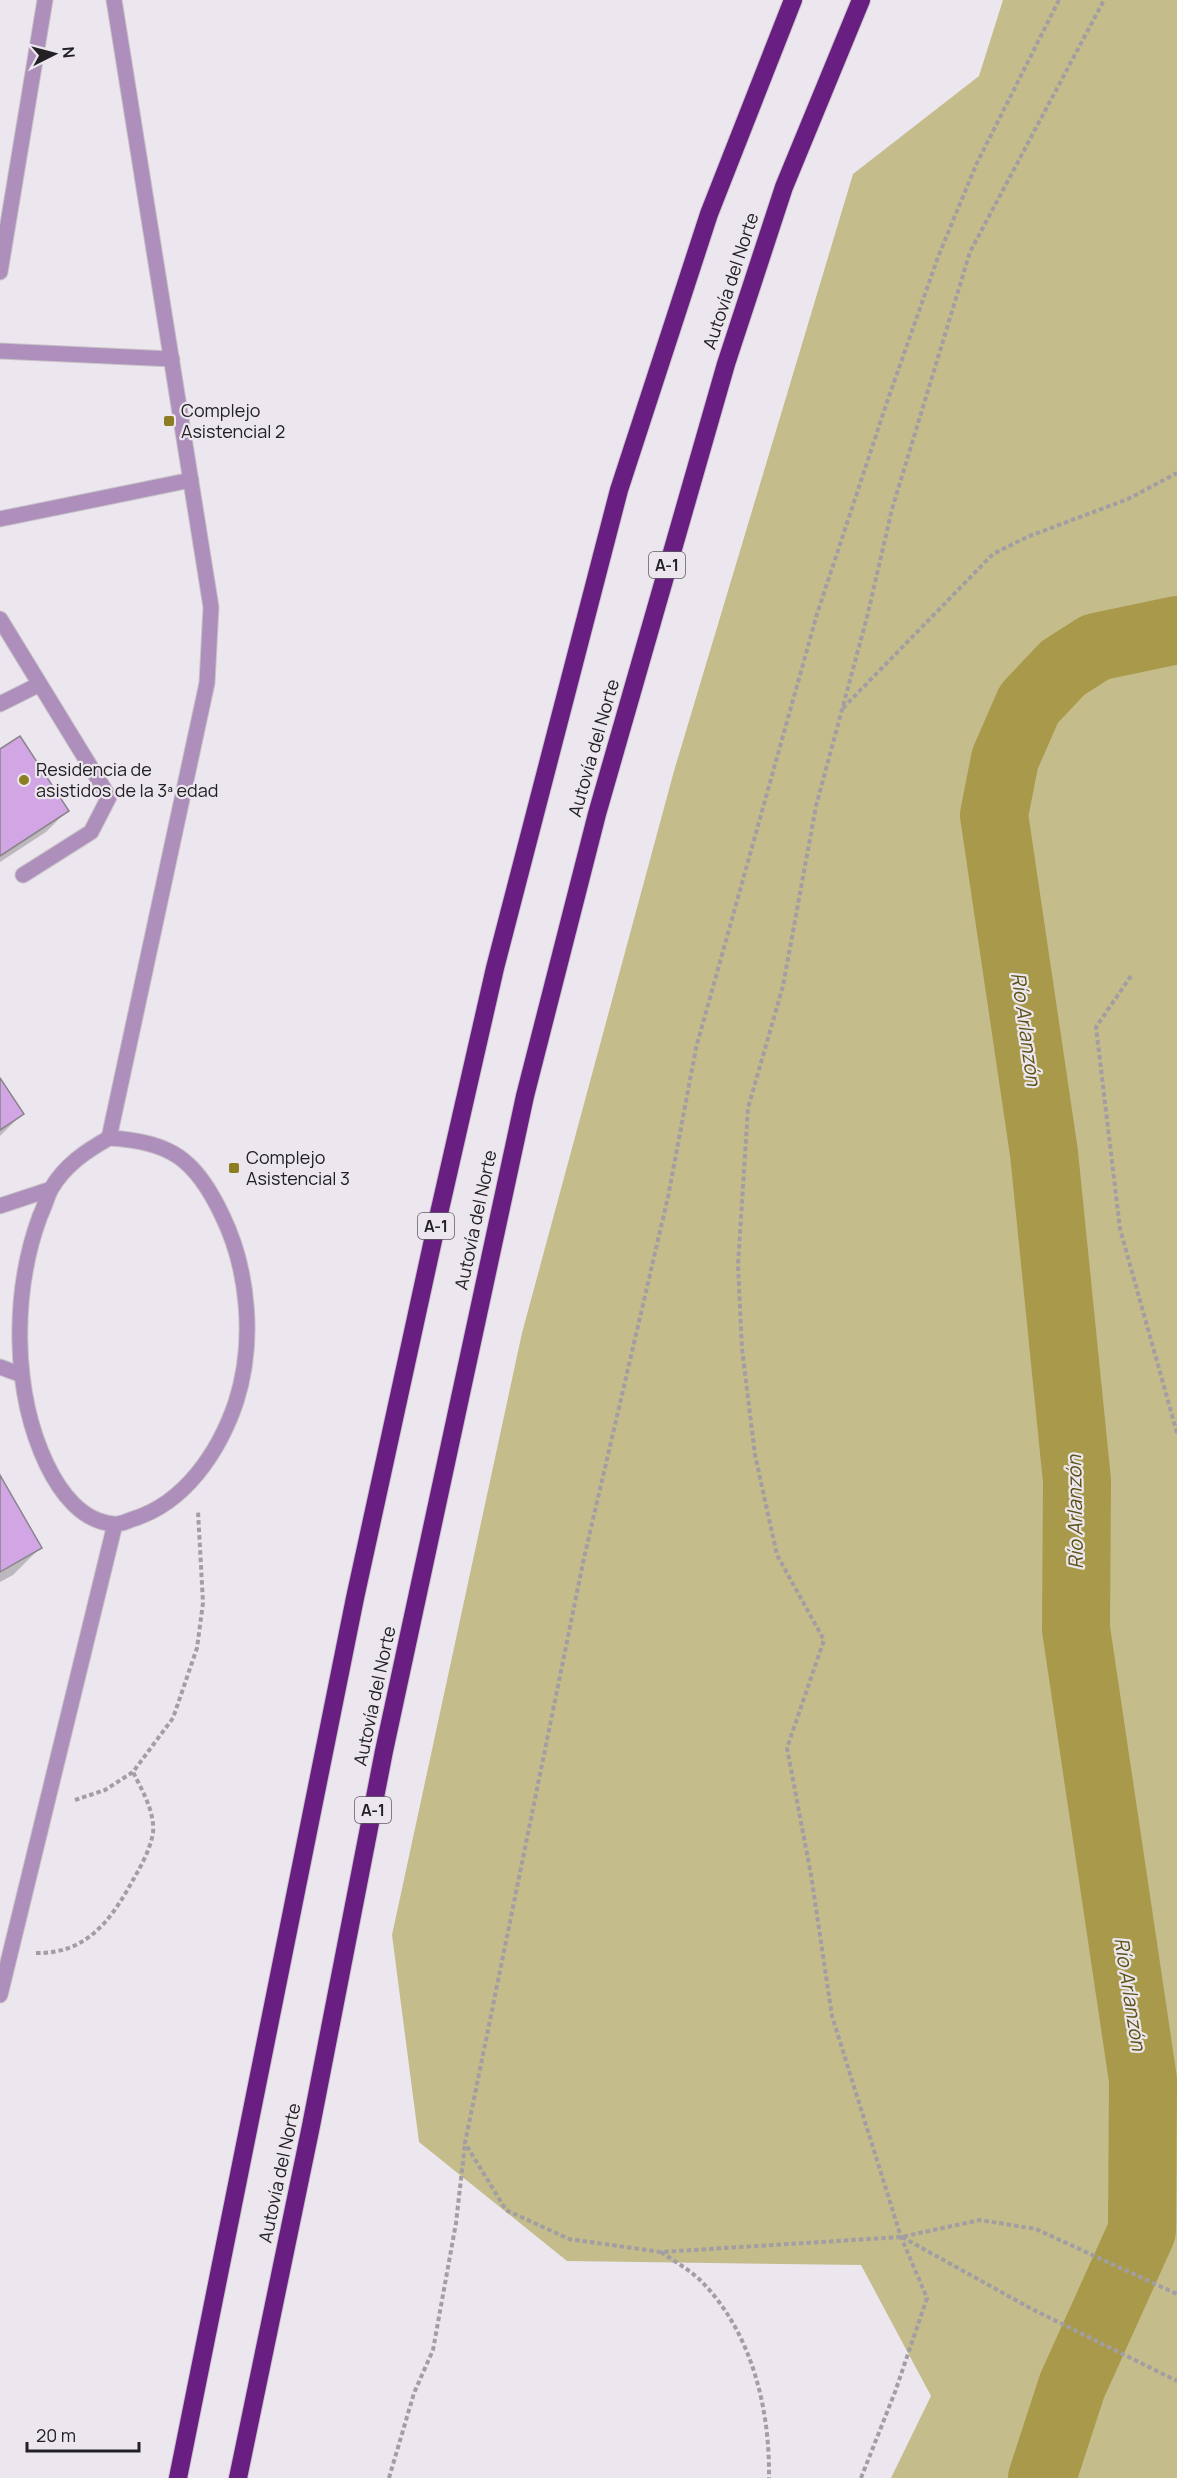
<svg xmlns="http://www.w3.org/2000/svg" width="1177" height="2478" viewBox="0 0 1177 2478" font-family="Manrope,sans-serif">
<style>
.green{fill:#c4bc8b}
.shadow{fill:#0003}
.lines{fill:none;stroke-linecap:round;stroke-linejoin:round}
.river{stroke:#a89a4a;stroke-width:68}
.building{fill:#d2a5e5;stroke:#89858a;stroke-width:1.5}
.service-casing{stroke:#c8c3c9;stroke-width:17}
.motorway-casing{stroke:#c8c3c9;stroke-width:20}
.path{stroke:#a29ea3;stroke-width:4;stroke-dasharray:4.5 3;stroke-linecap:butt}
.service{stroke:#ae8fbc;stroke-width:15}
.motorway{stroke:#681f81;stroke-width:18}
.poi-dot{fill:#8c7d23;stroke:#ece7ee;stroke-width:2}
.labels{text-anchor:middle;stroke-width:4.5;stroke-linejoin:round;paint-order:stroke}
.shield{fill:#ece7ee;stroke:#5f5c60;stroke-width:1.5}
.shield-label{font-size:16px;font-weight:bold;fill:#232123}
.street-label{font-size:18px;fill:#232123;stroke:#ece7ee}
.poi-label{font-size:18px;fill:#232123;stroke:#ece7ee;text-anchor:start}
.water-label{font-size:20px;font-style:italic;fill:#5c5215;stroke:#ece7ee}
</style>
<rect width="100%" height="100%" fill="#ece7ee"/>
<!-- green -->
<path class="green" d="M1003,0H1177V2478H891L931,2396L861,2265L567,2261L419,2142L392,1935L522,1333L674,771L853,174L979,76Z"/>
<!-- shadow -->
<path class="shadow" d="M0,751L67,811L46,832L0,862Z
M0,1081L22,1114L0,1136Z
M0,1478L40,1548L13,1575L0,1582Z"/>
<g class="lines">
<!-- river -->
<path class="river" d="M1042,2478L1072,2386L1142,2231L1143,2080L1076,1629L1077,1481L1044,1153L994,815L1005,759L1029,704L1063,668L1096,647L1177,630"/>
</g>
<!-- building -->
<path class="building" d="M20,736L69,811L0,856V749Z
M0,1078L24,1114L0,1130Z
M0,1475L42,1548L0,1572Z"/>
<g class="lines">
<!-- service casing -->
<g class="service-casing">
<path id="service" d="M0,272L45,0
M0,351L172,359
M0,519L191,480
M0,619L109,797L91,832L23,875
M0,704L40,684
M109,1138L207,683L211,607L114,0
M109,1138C171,1141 196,1160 222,1215C249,1270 255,1343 236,1402C219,1452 185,1503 133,1519C127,1521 120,1525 114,1524C82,1522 60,1492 47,1465C12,1392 12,1292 40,1216C44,1208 47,1197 51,1189C65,1165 86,1151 109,1138Z
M0,1206L51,1189
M0,1367L22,1375
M0,1995L115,1524"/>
</g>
<!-- motorway casing -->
<g class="motorway-casing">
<path id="motorway" d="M178,2478L355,1598L435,1231L495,968L619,490L709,214L793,0
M238,2478L311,2126L384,1751L525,1096L597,814L726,364L784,187L861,0"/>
</g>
<!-- path -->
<path class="path" d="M1059,0L976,165L938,257L887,402L817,614L696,1048L668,1197L584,1558L465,2143L506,2210L569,2239L661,2252L901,2237L980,2220L1036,2229L1177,2294
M843,708L993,554L1027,537L1128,499L1177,473
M1131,976L1096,1027L1120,1229L1177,1433
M75,1800L105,1790L133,1772L173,1718L197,1648L203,1603L198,1511
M36,1953C87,1954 111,1920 133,1880C141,1866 150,1850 153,1833C155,1812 142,1790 133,1772
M902,2237L1030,2308L1177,2381
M661,2252C674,2261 688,2269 699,2279C751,2330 770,2407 769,2478
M389,2478L414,2393L433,2350L456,2223L465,2144
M861,2478L895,2392L927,2298L901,2237L832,2016L811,1875L787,1748L824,1640L777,1555L755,1455L742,1349L738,1265L748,1108L783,986L816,806L867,617L892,509L970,252L1104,0"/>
<!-- service -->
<use href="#service" class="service"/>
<!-- motorway -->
<use href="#motorway" class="motorway"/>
</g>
<!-- markers -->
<g class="poi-dot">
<rect x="163" y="415" width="12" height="12" rx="3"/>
<circle cx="24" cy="780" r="6"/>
<rect x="228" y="1162" width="12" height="12" rx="3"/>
</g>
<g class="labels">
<!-- shield labels -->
<g class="shield">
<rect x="649" y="552" width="36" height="26" rx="4.5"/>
<rect x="418" y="1213" width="36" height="26" rx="4.5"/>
<rect x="355" y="1797" width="36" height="26" rx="4.5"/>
</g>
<g class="shield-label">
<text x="667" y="571">A-1</text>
<text x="436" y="1232">A-1</text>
<text x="373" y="1816">A-1</text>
</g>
<!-- street labels -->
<g class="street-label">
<text transform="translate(731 281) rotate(-72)" y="6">Autovía del Norte</text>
<text transform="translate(594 748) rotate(-74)" y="6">Autovía del Norte</text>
<text transform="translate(476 1220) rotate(-78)" y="6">Autovía del Norte</text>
<text transform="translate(375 1696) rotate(-78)" y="6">Autovía del Norte</text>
<text transform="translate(280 2173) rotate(-78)" y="6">Autovía del Norte</text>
</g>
<!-- poi labels -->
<g class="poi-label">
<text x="181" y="417">Complejo<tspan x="181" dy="21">Asistencial 2</tspan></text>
<text x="36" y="776">Residencia de<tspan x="36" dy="21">asistidos de la 3ª edad</tspan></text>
<text x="246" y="1164">Complejo<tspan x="246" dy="21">Asistencial 3</tspan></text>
</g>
<!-- water labels -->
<g class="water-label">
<text transform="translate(1026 1029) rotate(82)" y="7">Río Arlanzón</text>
<text transform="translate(1075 1512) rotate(-91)" y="7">Río Arlanzón</text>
<text transform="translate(1130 1994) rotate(81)" y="7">Río Arlanzón</text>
</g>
</g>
<!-- north arrow -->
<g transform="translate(54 54) rotate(84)" stroke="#ece7ee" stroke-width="4.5" paint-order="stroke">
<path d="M0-4.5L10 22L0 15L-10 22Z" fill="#232123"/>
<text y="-9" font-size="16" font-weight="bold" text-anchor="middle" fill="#232123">N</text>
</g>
<!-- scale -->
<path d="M27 2442v9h112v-9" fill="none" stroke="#232123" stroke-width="3"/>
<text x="36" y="2442" font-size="18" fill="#232123" stroke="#ece7ee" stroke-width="4.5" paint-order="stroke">20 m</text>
</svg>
